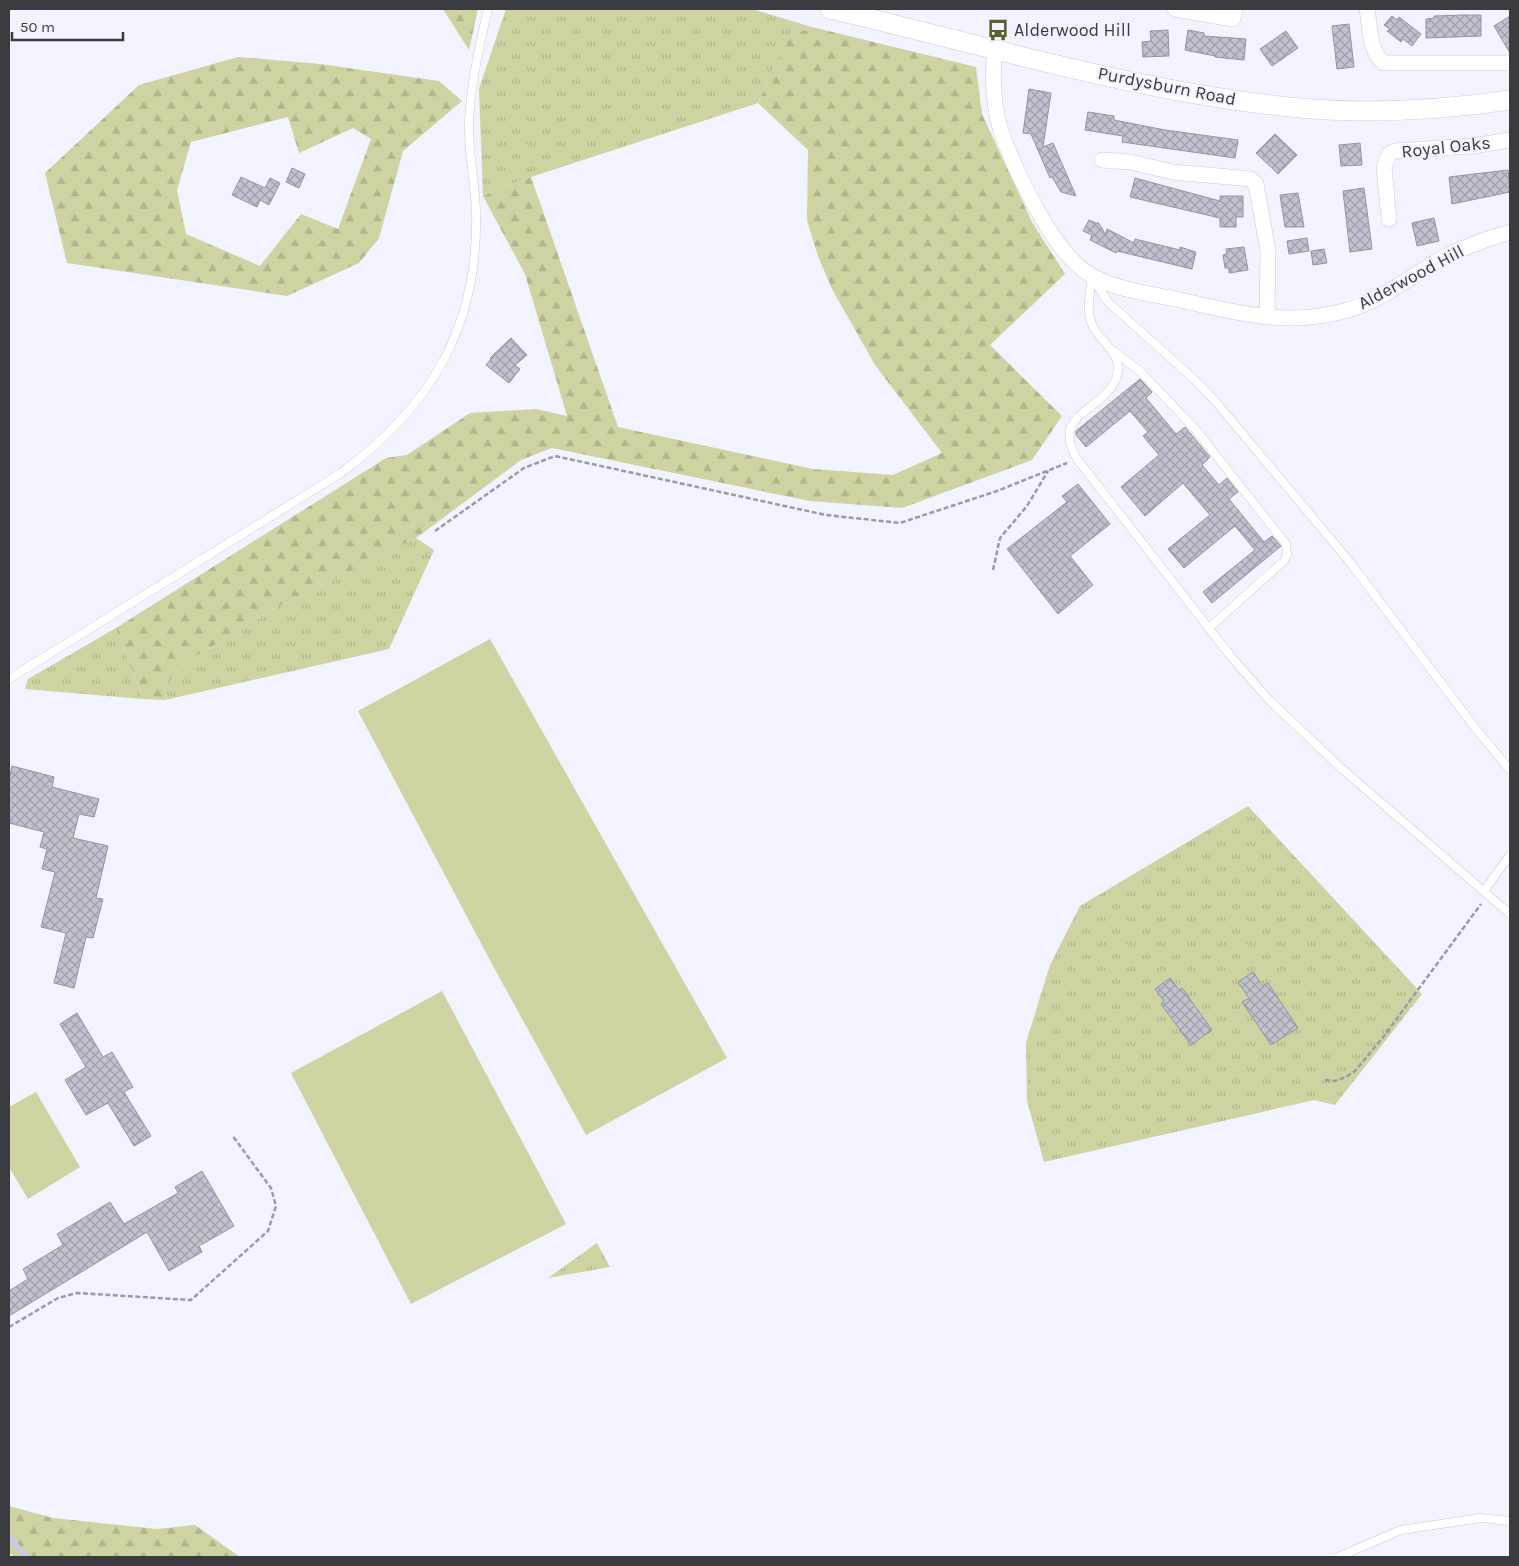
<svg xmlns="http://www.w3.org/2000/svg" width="1519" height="1566" viewBox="0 0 1519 1566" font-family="Karla,sans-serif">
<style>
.grass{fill:url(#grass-tufts)}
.forest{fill:url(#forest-firs);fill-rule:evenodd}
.garden{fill:#cfd2a1}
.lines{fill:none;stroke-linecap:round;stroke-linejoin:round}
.stream{stroke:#c8c9f6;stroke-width:4.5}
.building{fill:url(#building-cross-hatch);stroke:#94949f}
.service-casing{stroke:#cbcbd7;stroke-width:9}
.minor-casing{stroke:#cbcbd7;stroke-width:16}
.tertiary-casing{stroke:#cbcbd7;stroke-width:20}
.path{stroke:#999aa3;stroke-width:2.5;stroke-dasharray:5 2.5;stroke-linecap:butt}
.service{stroke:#fff;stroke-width:8}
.minor{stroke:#fff;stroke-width:15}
.tertiary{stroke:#fff;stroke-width:19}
.labels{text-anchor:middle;stroke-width:4;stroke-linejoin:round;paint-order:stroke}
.poi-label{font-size:18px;fill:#3a3b3f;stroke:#f2f3ff;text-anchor:start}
.street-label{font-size:18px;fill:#3a3b3f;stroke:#f2f3ff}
</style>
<defs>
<pattern id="grass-tufts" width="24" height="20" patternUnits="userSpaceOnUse" patternTransform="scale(1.25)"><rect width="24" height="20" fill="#cfd2a1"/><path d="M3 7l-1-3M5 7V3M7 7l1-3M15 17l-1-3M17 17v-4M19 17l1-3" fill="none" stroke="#b2b58c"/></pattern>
<pattern id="forest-firs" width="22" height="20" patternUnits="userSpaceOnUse" patternTransform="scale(1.25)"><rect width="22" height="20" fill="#cfd2a1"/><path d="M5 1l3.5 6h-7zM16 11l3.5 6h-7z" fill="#b2b58c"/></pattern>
<pattern id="building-cross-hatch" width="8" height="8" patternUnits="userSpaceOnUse" patternTransform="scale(1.25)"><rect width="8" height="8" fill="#c1c2cd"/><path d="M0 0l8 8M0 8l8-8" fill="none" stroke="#9e9fa8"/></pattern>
</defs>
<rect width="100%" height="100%" fill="#f2f3ff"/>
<!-- grass -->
<path class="grass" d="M506,9H752L812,27L788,37L758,103L531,177L483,196L479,89Z
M416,538L434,550L389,649L165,700L166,686L180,666L270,611Z
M116,628L143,699L25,689L28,679Z
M1248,806L1422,994L1335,1105L1314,1100L1044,1162L1027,1101L1026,1043L1050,965L1080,906Z
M597,1243L610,1267L548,1278Z"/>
<!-- forest -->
<path class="forest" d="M443,9H478L469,50Z
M812,27L976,67L982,114L1032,222L1065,274L990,345L1062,416L1032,460L902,508L810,501L552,448L521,460L416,538L270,611L180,666L166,686L165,700L143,699L116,628L386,458L407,455L470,413L536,409L567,416L525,274L483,196L531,177L618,427L813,469L893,475L942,453L875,365L832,289L818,256L807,221L808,150L758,103L788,37Z
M238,57L320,64L439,81L462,101L403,151L379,238L359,263L287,296L67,263L45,173L139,85ZM288,117L299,153L353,128L371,139L338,229L301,214L260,266L186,234L177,190L191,142Z
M9,1506L53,1518L157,1529L195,1525L240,1557H14L9,1552Z"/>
<!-- garden -->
<path class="garden" d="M490,639L727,1058L586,1135L492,964L358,711Z
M442,991L566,1224L411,1304L291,1073Z
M36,1092L80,1167L28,1199L9,1167V1107Z"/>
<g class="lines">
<!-- stream -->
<path class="stream" d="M9,1536L26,1557"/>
</g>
<!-- building -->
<path class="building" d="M1464,15H1481V36L1426,38V19L1435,18L1434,16Z
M1392,16L1397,20L1399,17L1421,34L1412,46L1403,39L1401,42L1387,31L1390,29L1384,25Z
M1510,16V53L1494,26Z
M1349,24L1354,67L1337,69L1332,26Z
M1168,30L1169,56L1143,57L1142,42L1151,41L1150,31Z
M1188,30L1204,33V36L1246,39L1244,60L1215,57V56L1185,50Z
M1286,31L1298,48L1272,66L1260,49Z
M1029,89L1051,93L1043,147L1053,143L1076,196L1061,192L1052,177L1050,178L1031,134L1023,133Z
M1088,112L1114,116V120L1165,130L1238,140L1235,158L1122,142L1123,136L1085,130Z
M1275,134L1297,155L1278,174L1256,153Z
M1360,143L1362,165L1341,166L1339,145Z
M292,168L305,174L299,188L286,182Z
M1508,170L1510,192L1452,204L1449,177Z
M241,177L265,188L270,178L280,183L269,205L260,200L257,207L232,195Z
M1135,178L1220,201V196H1243V217H1236V227H1220V218L1130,197Z
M1364,188L1372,249L1350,252L1343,191Z
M1298,193L1304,227H1285L1280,195Z
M1434,218L1439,241L1417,246L1412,223Z
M1089,220L1098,224V222L1106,235L1107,229L1134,243L1135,239L1180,250V247L1196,252L1192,269L1117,251L1116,253L1090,240L1092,235L1083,231Z
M1307,238L1309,251L1289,254L1287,241Z
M1244,247L1248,270L1229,273V268H1225L1223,255L1227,254L1226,249Z
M1324,249L1327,263L1313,265L1311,251Z
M511,338L527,355L515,365L520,369L509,383L486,365L491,359L490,358Z
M1140,379L1152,392L1146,398L1176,434L1185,427L1210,457L1202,465L1219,485L1227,478L1238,492L1229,499L1264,542L1272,536L1281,546L1212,603L1203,592L1255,550L1235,526L1184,568L1168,549L1210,515L1183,483L1145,516L1121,487L1159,455L1143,436L1148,432L1130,411L1086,447L1076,435V431Z
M1078,484L1110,524L1070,556L1093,585L1058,614L1007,549L1067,502L1062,496Z
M12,766L54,777L52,787L99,799L94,817L79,814L73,838L108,846L96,898L103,899L93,938L86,937L74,988L54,983L66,933L41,927L55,872L42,869L47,849L40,847L44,832L9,823V781Z
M1253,972L1263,986L1268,983L1298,1028L1271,1045L1242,1002L1249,998L1238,982Z
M1170,978L1179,990L1182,988L1212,1030L1191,1045L1161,1004L1164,1001L1155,989Z
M77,1013L103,1057L112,1052L133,1087L124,1092L151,1136L134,1146L108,1103L86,1115L65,1080L86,1067L60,1024Z
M202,1171L234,1226L199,1246L202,1252L169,1271L147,1232L9,1316V1291L28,1279L23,1269L63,1245L57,1234L110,1202L124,1224L178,1193L175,1187Z"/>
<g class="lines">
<!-- service casing -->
<g class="service-casing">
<path id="service" d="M1092,275C1091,290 1086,308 1091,322C1098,343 1126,353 1116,379C1102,412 1050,413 1077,459L1229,654L1268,699L1340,767L1510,914
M1094,280L1108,302L1195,380L1216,402L1349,561L1476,729L1510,770
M1115,352L1141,372L1196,430L1286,544L1287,555L1284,561L1209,628
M9,679L341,473C431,407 479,326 476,212C475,182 468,152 469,121C471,83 479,46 488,9
M1484,891L1510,855
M1338,1557L1401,1530L1481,1518L1510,1521"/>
</g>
<!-- minor casing -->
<g class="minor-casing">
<path id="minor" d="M1175,9L1233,19L1235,9
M1367,9C1370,26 1369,52 1384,63H1510
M995,48C992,75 993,105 1001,131C1014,169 1051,246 1083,270C1110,290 1148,293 1180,300C1216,308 1254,318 1292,318C1310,318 1330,315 1348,310C1386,299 1415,272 1450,254C1470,245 1490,238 1510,232
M1102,160L1130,162L1173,172L1241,178L1250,179L1256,184L1268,251L1267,317
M1389,219L1384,167L1389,154L1395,151L1473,146L1510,140"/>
</g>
<!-- tertiary casing -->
<g class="tertiary-casing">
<path id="tertiary" d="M830,9C985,45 1140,93 1299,108C1368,114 1442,110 1510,100"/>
</g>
<!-- path -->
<path class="path" d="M435,531L524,468L555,456L826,515L900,523L997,491L1067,463
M993,570L1000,538L1027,506L1048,471
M1325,1080L1335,1081L1346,1077L1355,1071L1384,1036L1481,904
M9,1327L58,1298L77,1293L191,1300L268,1231L276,1206L271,1188L232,1135"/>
<!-- service -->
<use href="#service" class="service"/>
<!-- minor -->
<use href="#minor" class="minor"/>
<!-- tertiary -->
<use href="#tertiary" class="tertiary"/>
</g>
<!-- icons -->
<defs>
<g id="bus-bare" transform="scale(1.725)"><path d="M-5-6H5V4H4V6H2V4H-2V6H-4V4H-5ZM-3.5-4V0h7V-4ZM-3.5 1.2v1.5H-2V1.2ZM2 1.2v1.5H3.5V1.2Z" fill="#5d5f2c" stroke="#f2f3ff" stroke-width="2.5" paint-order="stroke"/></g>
</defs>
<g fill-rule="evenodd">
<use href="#bus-bare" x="998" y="30"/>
</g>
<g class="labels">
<!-- poi labels -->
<g class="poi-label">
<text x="1014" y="36">Alderwood Hill</text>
</g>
<!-- street labels -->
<g class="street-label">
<text transform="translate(1167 86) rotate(11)" y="6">Purdysburn Road</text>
<text transform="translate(1446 147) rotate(-6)" y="6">Royal Oaks</text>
<text transform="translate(1411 277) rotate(-28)" y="6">Alderwood Hill</text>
</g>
</g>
<!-- border -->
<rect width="1519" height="1566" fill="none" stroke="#3a3b3f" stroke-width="20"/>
<!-- scale -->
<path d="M12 32v8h111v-8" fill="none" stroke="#3a3b3f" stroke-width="2.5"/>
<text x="20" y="32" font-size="15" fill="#3a3b3f" stroke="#f2f3ff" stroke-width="4" paint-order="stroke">50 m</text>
</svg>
